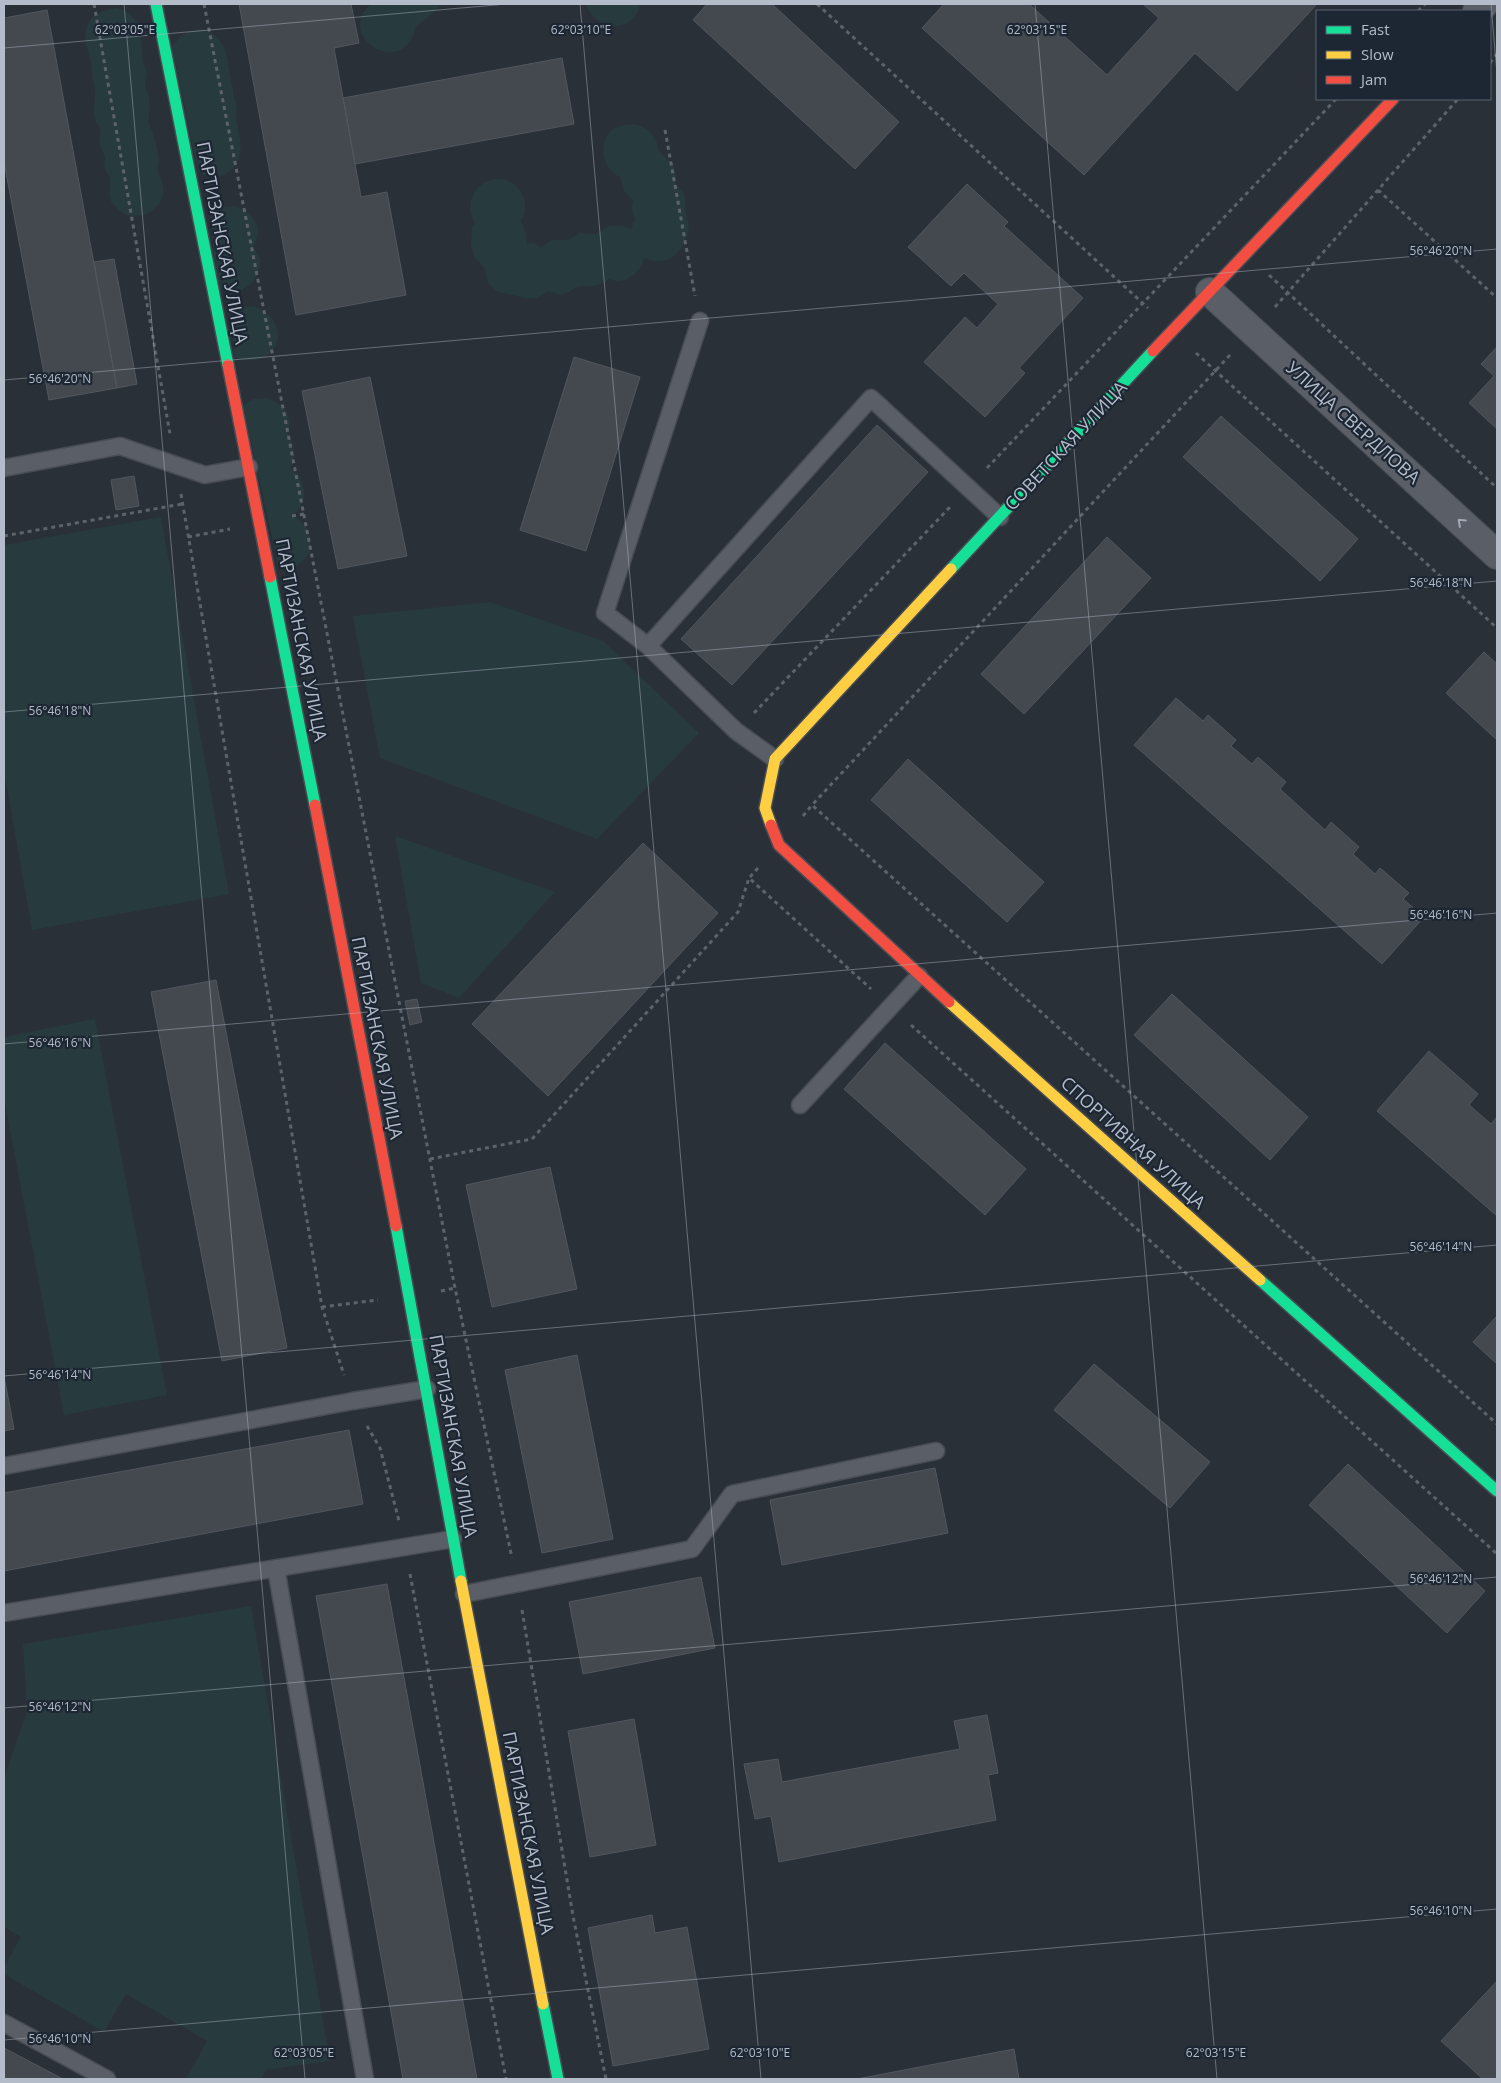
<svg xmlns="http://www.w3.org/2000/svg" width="1501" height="2083" viewBox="0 0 1501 2083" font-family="'Open Sans',sans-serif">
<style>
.green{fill:#273a3e}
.building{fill:#444950;stroke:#52575f}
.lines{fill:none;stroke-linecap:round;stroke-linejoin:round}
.lane-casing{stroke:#484c53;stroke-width:19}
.street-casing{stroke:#484c53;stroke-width:30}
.fast-casing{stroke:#484c53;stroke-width:14}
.slow-casing{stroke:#484c53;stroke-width:14}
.jam-casing{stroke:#484c53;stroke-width:14}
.path{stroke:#5d636a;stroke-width:3;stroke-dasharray:4 4;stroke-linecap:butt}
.lane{stroke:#5a5e66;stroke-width:16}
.street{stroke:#5a5e66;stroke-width:28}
.fast{stroke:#16e098;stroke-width:11}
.slow{stroke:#ffcf43;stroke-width:11}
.jam{stroke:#f24e42;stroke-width:11}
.oneway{stroke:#a2a9b5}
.ticks{fill:none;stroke:#b4bcc9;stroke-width:1;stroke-opacity:0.45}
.labels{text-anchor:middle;stroke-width:4.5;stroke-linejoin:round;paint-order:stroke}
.street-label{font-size:18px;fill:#b4bcc9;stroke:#1d2633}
.ticks-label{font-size:12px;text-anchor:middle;fill:#b4bcc9;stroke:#1d2633;stroke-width:4.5;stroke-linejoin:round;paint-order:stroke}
</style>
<rect width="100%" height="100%" fill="#2a3038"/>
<!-- green -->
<path class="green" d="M371,4H443C433,11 427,20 416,26C405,81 333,37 371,4Z
M586,4H640C635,34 595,32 586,4Z
M117,8C125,11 131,14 136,21C142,29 142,52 143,62C144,66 147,69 147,73C147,77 145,81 145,85C145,88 148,92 149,96C150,105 150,114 148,123C152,127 160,156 159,162C159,165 157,169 158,173C161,181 166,188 162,198C157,214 135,221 121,212C118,210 113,205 111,201C107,192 111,187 110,179C109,175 105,170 104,165C104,163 105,160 105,158C104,152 99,146 99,140C100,136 101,132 100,129C98,125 95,120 94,115C93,107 96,97 95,89C94,81 92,80 92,71C92,56 81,41 87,27C91,13 104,10 117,8Z
M203,29C232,40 225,62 233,88C232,95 236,99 237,106C237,110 235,114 236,118C240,137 247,161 227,173C217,179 208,177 198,172L172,47C181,34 188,30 203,29Z
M635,124C647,128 653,133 658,145C658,147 658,150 660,152C670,164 678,163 675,183C689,198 684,196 686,214C686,218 689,222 689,226C689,231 687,236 685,241C676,259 664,266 644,258C641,273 624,286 609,279C601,286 593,286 582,286C569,287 570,300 548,291L537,298H525L496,291L488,283L484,267L475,258L471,246L472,227L475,223C454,185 510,160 524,198C526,206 526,214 521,221L526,234L527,244L533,243L541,247L552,240H568L580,233L597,234L609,226L621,225L631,229L635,219L631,208L633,201L624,191L620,177C602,169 597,143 612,130C619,125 627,125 635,124Z
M234,206C246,210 258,218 258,232C258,237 254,244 254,247C255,252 260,256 260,262C261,279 244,295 227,291C224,290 220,288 216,287L211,212L222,207Z
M254,306C296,322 279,373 234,357L231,313L242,307Z
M266,398C286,405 293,415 288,436C296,445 296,459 290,468C306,480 311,503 292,515C316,526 318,560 291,568C288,569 283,569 279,569L243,405L254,399Z
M161,517L229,894L32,930L4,770V545Z
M490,602L603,641L699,733L597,839L380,758L353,616Z
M395,836L555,892L459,998L421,983Z
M95,1019L167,1395L64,1415L4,1098V1037Z
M251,1606L330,2061L266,2070L261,2079H186L207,2041L126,1994L104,2032L4,1974V1967L21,1937L4,1927V1778L27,1711L23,1644Z"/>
<!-- building -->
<path class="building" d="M239,4H351L359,43L334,48L361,197L387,192L406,295L296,315Z
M707,4H772L899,122L855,169L693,20Z
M944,4H1029L1107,75L1159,18L1143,4H1317L1237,91L1195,53L1084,175L922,28Z
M47,10L117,388L49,400L4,162V18Z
M562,58L574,124L355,164L343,98Z
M967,184L1008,222L1004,226L1083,298L1019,368L1025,373L985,417L924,362L965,317L977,328L998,304L964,273L951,286L908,247Z
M114,259L137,384L117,388L94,262Z
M1497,347V429L1469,403L1494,376L1481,364Z
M574,357L640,377L586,551L520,530Z
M370,377L407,556L338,569L302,391Z
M1221,416L1358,539L1320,581L1183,457Z
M877,425L928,472L732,685L681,639Z
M134,476L139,506L116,510L111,480Z
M1107,537L1151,578L1024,714L981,674Z
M1484,652L1497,664V740L1446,693Z
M1176,698L1203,721L1208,715L1236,740L1231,746L1252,764L1258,757L1286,782L1280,789L1325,830L1331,822L1359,847L1353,854L1375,874L1380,868L1409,893L1403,899L1424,917L1382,964L1134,745Z
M908,759L1044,882L1007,922L871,800Z
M643,843L718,913L548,1096L472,1024Z
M216,980L287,1348L222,1361L151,992Z
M1172,994L1308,1117L1270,1160L1134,1035Z
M417,999L422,1022L410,1025L405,1001Z
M885,1043L1026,1169L985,1215L844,1089Z
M1429,1051L1478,1094L1469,1105L1491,1124L1497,1117V1216L1377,1111Z
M550,1167L577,1289L492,1307L466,1185Z
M1497,1316V1364L1473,1342Z
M577,1355L613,1539L542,1553L505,1370Z
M1094,1364L1210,1462L1170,1508L1054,1410Z
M4,1376L14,1429L4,1431Z
M349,1430L363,1504L4,1571V1493Z
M1348,1464L1485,1591L1447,1633L1309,1505Z
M935,1468L948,1533L782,1565L770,1500Z
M701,1577L715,1648L583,1674L569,1602Z
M387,1584L477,2079H403L316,1596Z
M987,1715L998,1773L988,1775L996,1820L779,1862L771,1816L755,1819L744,1764L778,1759L782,1782L960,1749L954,1721Z
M634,1719L656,1845L590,1857L568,1731Z
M652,1915L655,1933L687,1927L709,2049L613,2066L588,1928Z
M1497,1981V2079H1483L1441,2041Z
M4,2048L63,2079H4Z
M1014,2049L1019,2079H857Z"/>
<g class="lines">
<!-- lane casing -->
<g class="lane-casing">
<path id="lane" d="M700,321L605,613L648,646L736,731L775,759
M4,468L120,446L205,475L249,467
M648,646L871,398L1000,517
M800,1105L919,976
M4,1466L353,1401L427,1389
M276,1568L365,2079
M464,1594L692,1549L732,1494L936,1451
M4,1613L453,1539
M4,2023L107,2079"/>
</g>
<!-- street casing -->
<g class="street-casing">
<path id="street" d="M1477,11L1484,4
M1210,292L1497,555"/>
</g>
<!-- fast casing -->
<g class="fast-casing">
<path id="fast" d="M156,4L228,365
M951,569L1153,351
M270,577L315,805
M396,1226L461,1581
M1260,1280L1497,1491
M543,2004L558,2079"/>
</g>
<!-- slow casing -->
<g class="slow-casing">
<path id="slow" d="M771,825L765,808L775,759L951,569
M949,1002L1260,1280
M461,1581L543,2004"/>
</g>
<!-- jam casing -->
<g class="jam-casing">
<path id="jam" d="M1153,351L1393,99
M228,365L270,577
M315,805L396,1226
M771,825L779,845L949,1002"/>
</g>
<!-- path -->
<path class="path" d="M94,4L170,434
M204,4L455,1288L512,1558
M817,4L1148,308
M1418,11L1425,4
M1490,63L1497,54
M665,130L695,296
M1378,190L1497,298
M1269,275L1497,488
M1275,307L1458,99
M1196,353L1497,628
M1230,355L812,805L1497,1424
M987,468L1336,99
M181,494L322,1307L344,1375
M292,516L304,514
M4,536L182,504
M188,537L230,529
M754,713L950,507
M803,816L812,805
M758,868L749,878L871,989
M911,1025L1497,1554
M430,1159L532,1139L738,912L749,878
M441,1291L455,1288
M322,1307L378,1300
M367,1426L380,1448L399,1521
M410,1574L506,2079
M522,1610L573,1916L606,2079"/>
<!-- lane -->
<use href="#lane" class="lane"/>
<!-- street -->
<use href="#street" class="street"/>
<!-- fast -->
<use href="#fast" class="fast"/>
<!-- slow -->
<use href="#slow" class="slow"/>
<!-- jam -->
<use href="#jam" class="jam"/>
</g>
<!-- one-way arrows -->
<defs><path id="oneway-chevron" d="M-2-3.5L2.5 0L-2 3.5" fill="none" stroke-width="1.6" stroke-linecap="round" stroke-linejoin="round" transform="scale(1.25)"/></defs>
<use class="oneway" href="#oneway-chevron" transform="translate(1461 522) rotate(-137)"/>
<!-- ticks -->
<path class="ticks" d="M124,4L305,2079M580,4L761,2079M1035,4L1217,2079M1491,4L1497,74M4,48L507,4M4,380L1497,249M4,712L1497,581M4,1044L1497,913M4,1376L1497,1245M4,1708L1497,1577M4,2040L1497,1909"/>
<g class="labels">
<!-- street labels -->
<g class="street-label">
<text transform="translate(222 243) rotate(79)" y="6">ПАРТИЗАНСКАЯ УЛИЦА</text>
<text transform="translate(1353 423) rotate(42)" y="6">УЛИЦА СВЕРДЛОВА</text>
<text transform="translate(1066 446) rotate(-47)" y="6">СОВЕТСКАЯ УЛИЦА</text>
<text transform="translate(301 640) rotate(79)" y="6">ПАРТИЗАНСКАЯ УЛИЦА</text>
<text transform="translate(377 1038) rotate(79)" y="6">ПАРТИЗАНСКАЯ УЛИЦА</text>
<text transform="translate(1133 1143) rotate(42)" y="6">СПОРТИВНАЯ УЛИЦА</text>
<text transform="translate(453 1436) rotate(80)" y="6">ПАРТИЗАНСКАЯ УЛИЦА</text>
<text transform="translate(528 1833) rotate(79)" y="6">ПАРТИЗАНСКАЯ УЛИЦА</text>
</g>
</g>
<g class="ticks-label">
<text x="125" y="34">62°03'05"E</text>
<text x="581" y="34">62°03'10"E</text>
<text x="1037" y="34">62°03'15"E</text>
<text x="1441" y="255">56°46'20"N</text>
<text x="60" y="383">56°46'20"N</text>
<text x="1441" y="587">56°46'18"N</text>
<text x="60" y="715">56°46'18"N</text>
<text x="1441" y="919">56°46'16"N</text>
<text x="60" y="1047">56°46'16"N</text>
<text x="1441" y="1251">56°46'14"N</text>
<text x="60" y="1379">56°46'14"N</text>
<text x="1441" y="1583">56°46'12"N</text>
<text x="60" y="1711">56°46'12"N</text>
<text x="1441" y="1915">56°46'10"N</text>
<text x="60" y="2043">56°46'10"N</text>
<text x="304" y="2057">62°03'05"E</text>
<text x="760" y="2057">62°03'10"E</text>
<text x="1216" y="2057">62°03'15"E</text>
</g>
<!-- border -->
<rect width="1501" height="2083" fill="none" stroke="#b4bcc9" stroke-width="10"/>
<!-- legend -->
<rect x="1316" y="10" width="175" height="90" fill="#1d2633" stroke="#59626f"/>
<rect x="1326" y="26" width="25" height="8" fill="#16e098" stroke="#59626f"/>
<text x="1361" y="35" font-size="15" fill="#b4bcc9">Fast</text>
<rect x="1326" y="51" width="25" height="8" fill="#ffcf43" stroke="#59626f"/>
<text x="1361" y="60" font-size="15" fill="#b4bcc9">Slow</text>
<rect x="1326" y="76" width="25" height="8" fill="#f24e42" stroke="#59626f"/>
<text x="1361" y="85" font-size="15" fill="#b4bcc9">Jam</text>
</svg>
